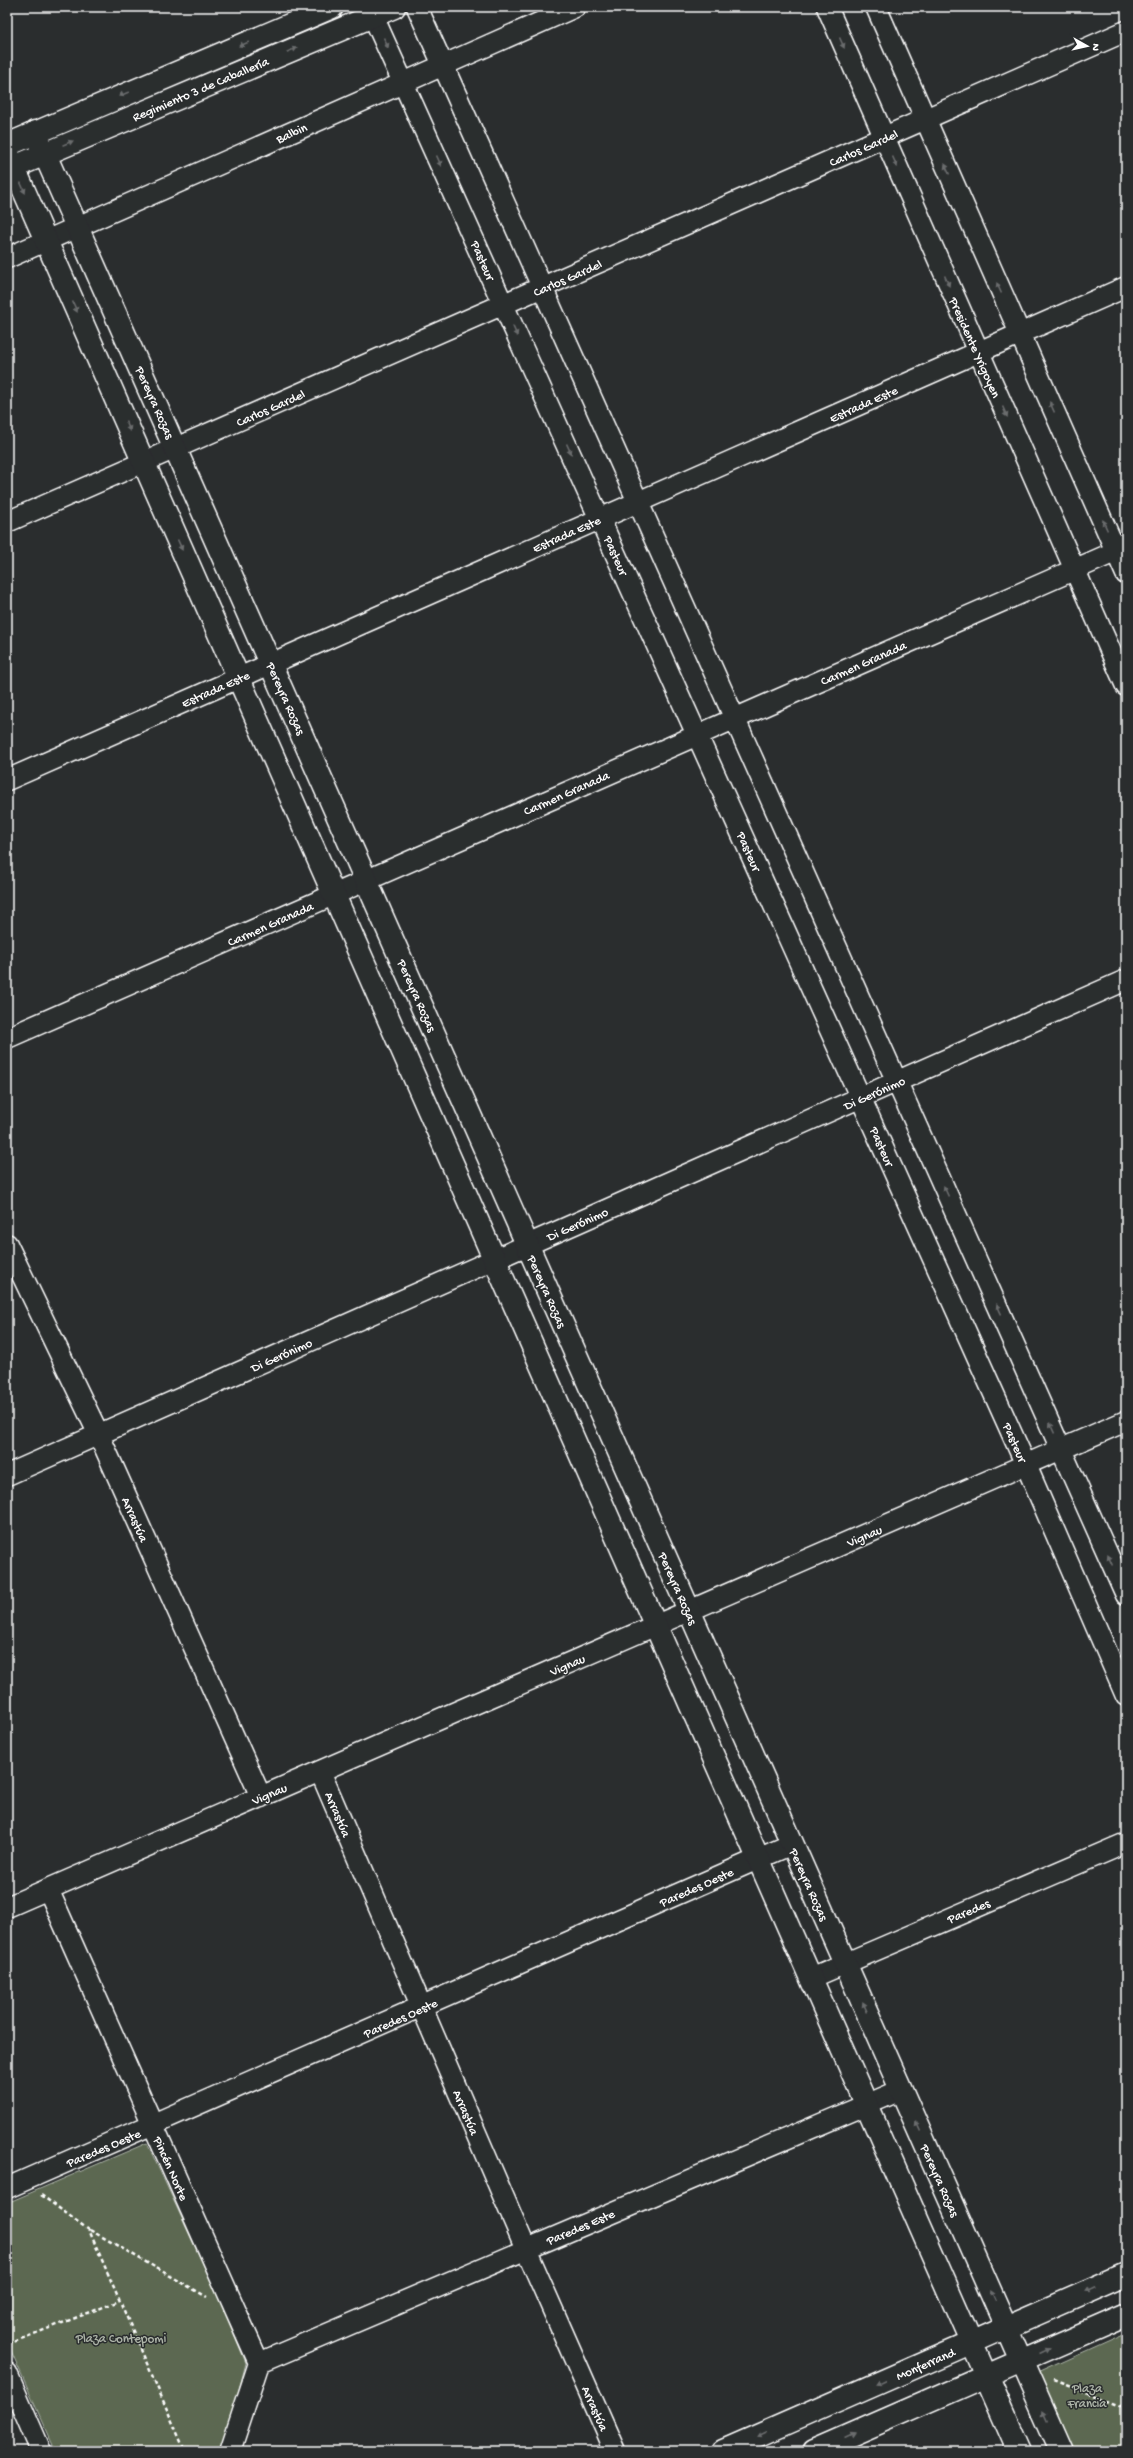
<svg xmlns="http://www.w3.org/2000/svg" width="1133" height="2458" viewBox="0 0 1133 2458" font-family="'Gochi Hand',sans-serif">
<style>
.green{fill:#5b6851;stroke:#adb4a8}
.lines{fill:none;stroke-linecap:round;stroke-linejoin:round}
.minor-casing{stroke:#fff;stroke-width:23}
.tertiary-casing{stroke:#fff;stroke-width:25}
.path{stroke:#fff;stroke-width:2.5;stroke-dasharray:4 3;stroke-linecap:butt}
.minor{stroke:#2a2d2e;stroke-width:20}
.tertiary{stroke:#2a2d2e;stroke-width:22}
.oneway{fill:#6a6c6d}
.labels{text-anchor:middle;stroke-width:3;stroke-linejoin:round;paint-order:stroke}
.street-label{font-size:13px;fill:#fff;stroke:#2a2d2e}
.park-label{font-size:13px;fill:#adb4a8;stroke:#2a2d2e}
</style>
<rect width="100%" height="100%" fill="#2a2d2e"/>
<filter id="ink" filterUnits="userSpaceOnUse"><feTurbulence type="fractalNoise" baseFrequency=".025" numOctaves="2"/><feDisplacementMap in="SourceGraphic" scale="8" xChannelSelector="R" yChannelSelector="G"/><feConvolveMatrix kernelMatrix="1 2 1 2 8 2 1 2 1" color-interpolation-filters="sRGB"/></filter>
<g filter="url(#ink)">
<!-- green -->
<path class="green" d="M147,2143L223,2307L246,2363L223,2451H56L7,2342V2203Z
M1126,2333V2451H1068L1035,2374Z"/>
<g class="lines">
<!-- minor casing -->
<g class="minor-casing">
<path id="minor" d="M369,7L1026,1465L1126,1696
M417,7L1126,1595
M827,7L1126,686
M876,7L1126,574
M7,258L575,7
M7,522L1126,31
M7,780L1126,287
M7,1038L1126,547
M7,1244L99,1435L261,1797
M7,1475L1126,980
M320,1771L526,2249L615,2451
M48,1889L259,2363L230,2451
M7,1907L1126,1421
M811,1978L1126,1843
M7,2188L792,1844
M259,2363L901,2090
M7,2373L41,2451"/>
</g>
<!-- tertiary casing -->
<g class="tertiary-casing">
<path id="tertiary" d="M35,132L1061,2451
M7,145L332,7
M7,152L1019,2451
M7,170L394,7
M723,2451L1126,2275
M814,2451L1126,2315"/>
</g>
<!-- path -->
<path class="path" d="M41,2195L89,2230L185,2451
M90,2230L207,2297
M8,2344L119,2301
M1054,2381L1126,2409"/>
<!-- minor -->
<use href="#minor" class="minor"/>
<!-- tertiary -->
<use href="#tertiary" class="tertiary"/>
</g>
<!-- one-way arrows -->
<defs><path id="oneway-solid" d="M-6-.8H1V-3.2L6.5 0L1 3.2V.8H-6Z"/></defs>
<g class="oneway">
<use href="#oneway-solid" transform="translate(386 43) rotate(66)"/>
<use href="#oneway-solid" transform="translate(842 43) rotate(66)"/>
<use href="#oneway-solid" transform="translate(244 44) rotate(157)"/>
<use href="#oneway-solid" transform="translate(292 50) rotate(-23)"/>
<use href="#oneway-solid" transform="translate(124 94) rotate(157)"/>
<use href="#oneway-solid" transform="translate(68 143) rotate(-23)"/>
<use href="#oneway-solid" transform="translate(439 161) rotate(66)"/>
<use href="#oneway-solid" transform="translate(895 162) rotate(66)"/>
<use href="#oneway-solid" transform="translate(947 169) rotate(-114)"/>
<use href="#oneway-solid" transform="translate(23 188) rotate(66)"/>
<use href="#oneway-solid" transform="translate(947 281) rotate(66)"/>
<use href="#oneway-solid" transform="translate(999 288) rotate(-114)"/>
<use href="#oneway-solid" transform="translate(75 307) rotate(66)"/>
<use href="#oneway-solid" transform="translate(515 331) rotate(66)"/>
<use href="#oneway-solid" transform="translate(1052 407) rotate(-114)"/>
<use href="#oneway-solid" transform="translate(1005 412) rotate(66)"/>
<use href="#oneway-solid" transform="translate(128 426) rotate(66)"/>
<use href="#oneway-solid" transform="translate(569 449) rotate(66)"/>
<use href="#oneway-solid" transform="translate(1105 525) rotate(-114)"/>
<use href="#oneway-solid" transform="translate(180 545) rotate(66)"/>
<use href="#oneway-solid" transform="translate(946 1191) rotate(-114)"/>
<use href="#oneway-solid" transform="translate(999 1309) rotate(-114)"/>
<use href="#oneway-solid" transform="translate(1052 1428) rotate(-114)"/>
<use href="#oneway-solid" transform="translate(1110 1560) rotate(-114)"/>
<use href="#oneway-solid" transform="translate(865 2007) rotate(-114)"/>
<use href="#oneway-solid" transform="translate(918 2126) rotate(-114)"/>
<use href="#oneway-solid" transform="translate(1090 2290) rotate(156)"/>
<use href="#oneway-solid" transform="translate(993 2296) rotate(-114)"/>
<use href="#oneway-solid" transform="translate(1046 2350) rotate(-24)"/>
<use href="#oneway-solid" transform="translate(881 2382) rotate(156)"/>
<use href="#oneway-solid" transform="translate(1045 2415) rotate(-114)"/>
<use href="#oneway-solid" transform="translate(762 2434) rotate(156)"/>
<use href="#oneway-solid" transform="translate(850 2435) rotate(-24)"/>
</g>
</g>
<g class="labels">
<!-- street labels -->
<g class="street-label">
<text transform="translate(200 88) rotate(-23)" y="5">Regimiento 3 de Caballería</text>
<text transform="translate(291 132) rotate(-24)" y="5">Balbin</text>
<text transform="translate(863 147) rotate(-24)" y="5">Carlos Gardel</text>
<text transform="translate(484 260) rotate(66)" y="5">Pasteur</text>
<text transform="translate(567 277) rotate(-24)" y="5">Carlos Gardel</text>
<text transform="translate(976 347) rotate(66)" y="5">Presidente Yrigoyen</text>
<text transform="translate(156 402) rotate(66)" y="5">Pereyra Rozas</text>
<text transform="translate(863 403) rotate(-24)" y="5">Estrada Este</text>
<text transform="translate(270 407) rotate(-24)" y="5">Carlos Gardel</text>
<text transform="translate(566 533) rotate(-24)" y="5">Estrada Este</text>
<text transform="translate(617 555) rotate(66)" y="5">Pasteur</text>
<text transform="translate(863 662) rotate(-24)" y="5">Carmen Granada</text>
<text transform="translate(215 688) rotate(-24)" y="5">Estrada Este</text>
<text transform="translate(287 698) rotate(66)" y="5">Pereyra Rozas</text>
<text transform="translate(566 792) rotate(-24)" y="5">Carmen Granada</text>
<text transform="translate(750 851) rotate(66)" y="5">Pasteur</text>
<text transform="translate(270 923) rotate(-24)" y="5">Carmen Granada</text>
<text transform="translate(418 995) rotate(66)" y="5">Pereyra Rozas</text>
<text transform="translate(874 1092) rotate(-24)" y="5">Di Gerónimo</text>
<text transform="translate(883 1146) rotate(66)" y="5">Pasteur</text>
<text transform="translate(577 1223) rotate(-24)" y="5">Di Gerónimo</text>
<text transform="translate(548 1291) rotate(66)" y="5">Pereyra Rozas</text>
<text transform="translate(281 1354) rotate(-24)" y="5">Di Gerónimo</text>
<text transform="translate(1016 1442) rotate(66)" y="5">Pasteur</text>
<text transform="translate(136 1519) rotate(66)" y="5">Arrastúa</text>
<text transform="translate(864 1535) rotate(-23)" y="5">Vignau</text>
<text transform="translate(679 1588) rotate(66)" y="5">Pereyra Rozas</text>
<text transform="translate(567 1664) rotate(-23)" y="5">Vignau</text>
<text transform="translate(269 1793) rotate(-23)" y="5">Vignau</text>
<text transform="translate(339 1814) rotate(67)" y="5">Arrastúa</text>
<text transform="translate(810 1884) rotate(66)" y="5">Pereyra Rozas</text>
<text transform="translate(696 1886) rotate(-24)" y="5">Paredes Oeste</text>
<text transform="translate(968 1910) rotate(-23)" y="5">Paredes</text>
<text transform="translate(400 2017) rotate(-24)" y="5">Paredes Oeste</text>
<text transform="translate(467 2112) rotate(67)" y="5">Arrastúa</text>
<text transform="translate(103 2147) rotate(-23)" y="5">Paredes Oeste</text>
<text transform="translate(172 2168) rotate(66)" y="5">Pincén Norte</text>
<text transform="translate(941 2180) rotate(66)" y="5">Pereyra Rozas</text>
<text transform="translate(580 2226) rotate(-23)" y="5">Paredes Este</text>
<text transform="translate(925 2363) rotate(-24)" y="5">Monferrand</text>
<text transform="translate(596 2408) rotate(66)" y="5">Arrastúa</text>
</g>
<!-- park labels -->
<g class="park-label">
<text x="121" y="2342">Plaza Contepomi</text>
<text x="1087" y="2392">Plaza<tspan x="1087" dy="15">Francia</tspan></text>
</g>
</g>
<!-- margin -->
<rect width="1133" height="2458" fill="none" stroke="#2a2d2e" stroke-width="24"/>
<rect x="12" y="12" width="1109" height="2434" fill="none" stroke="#fff" stroke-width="1.5" filter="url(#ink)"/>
<!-- north arrow -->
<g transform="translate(1087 46) rotate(98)" stroke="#2a2d2e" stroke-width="3" paint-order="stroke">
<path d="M0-3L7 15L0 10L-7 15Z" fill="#ffffff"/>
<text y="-6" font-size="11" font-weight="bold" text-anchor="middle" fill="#ffffff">N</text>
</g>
</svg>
